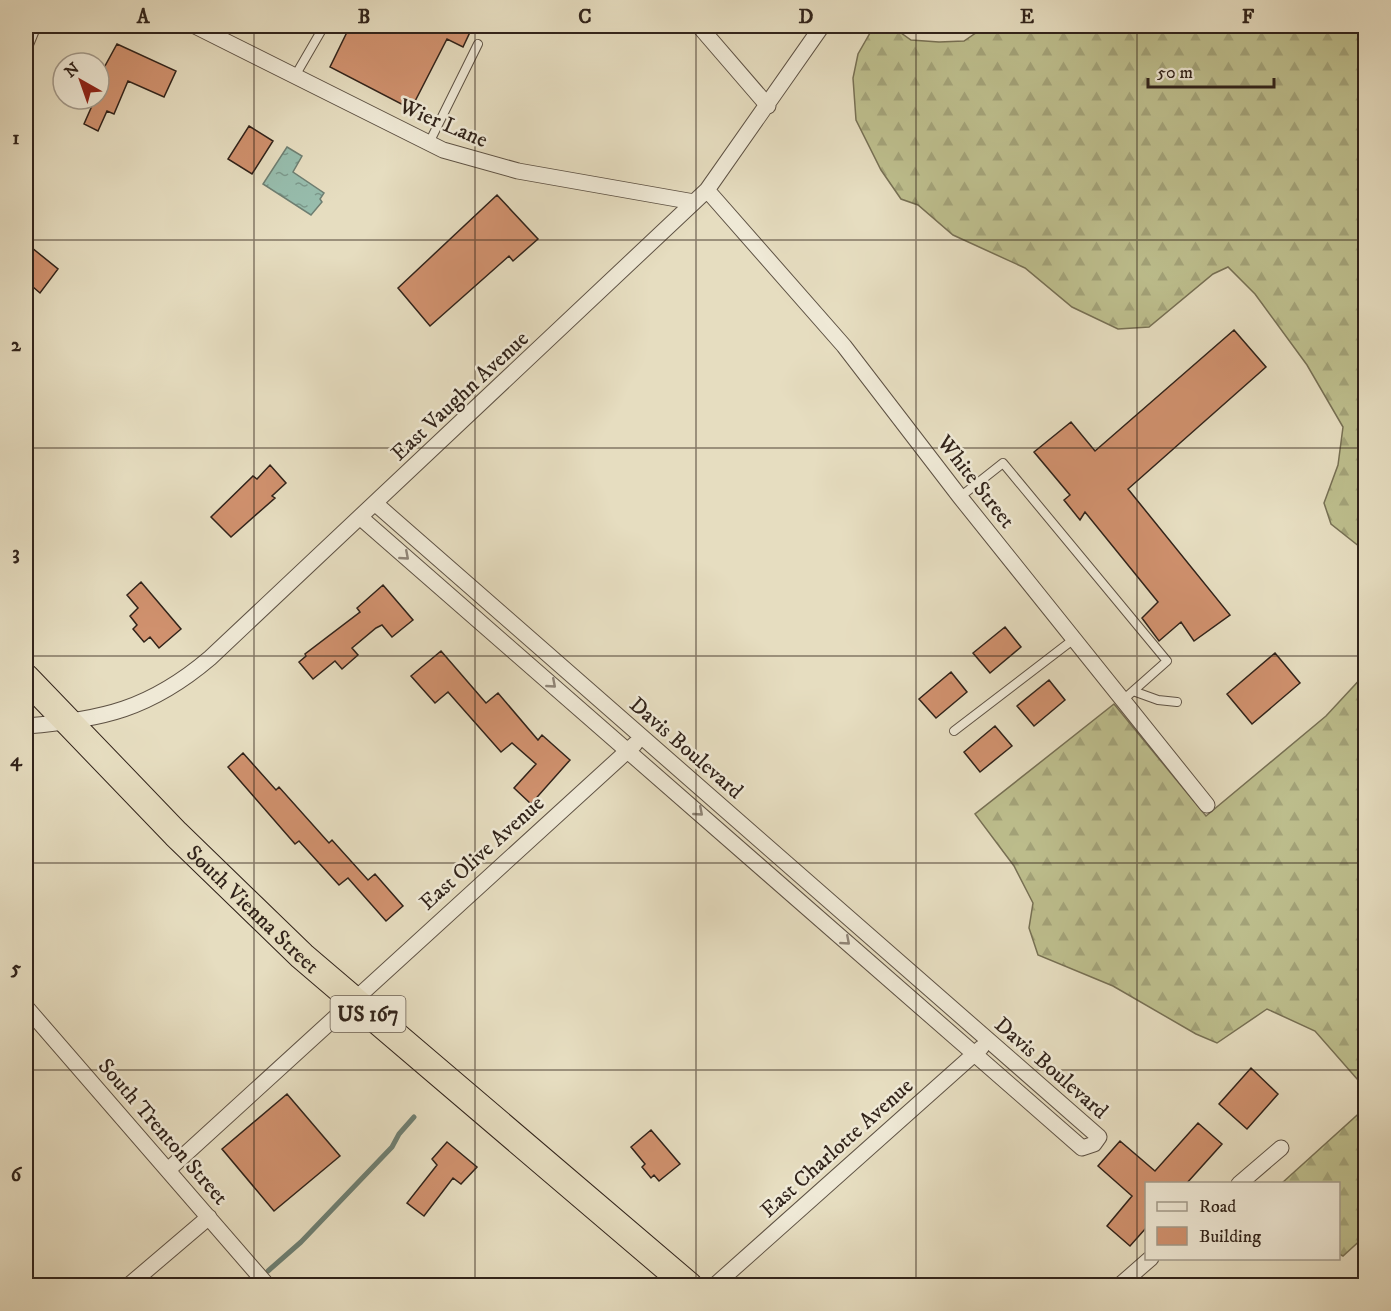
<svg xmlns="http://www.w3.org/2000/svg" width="1391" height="1311" viewBox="0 0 1391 1311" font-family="'IM FELL DW Pica',serif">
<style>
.forest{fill:url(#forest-firs);stroke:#777054;stroke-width:1.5}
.water{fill:url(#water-ripples);stroke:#6e7f72;stroke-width:1.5}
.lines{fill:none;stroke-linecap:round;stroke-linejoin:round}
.stream{stroke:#6e7f72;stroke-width:5}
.building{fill:#d0916e;stroke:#31231a;stroke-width:1.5}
.lane-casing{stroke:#5e5244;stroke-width:10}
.street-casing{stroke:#5e5244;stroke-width:17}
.highway-casing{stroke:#31231a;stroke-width:29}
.lane{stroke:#efe9d6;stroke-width:8}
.street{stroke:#efe9d6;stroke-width:15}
.highway{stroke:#e6ddc0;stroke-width:27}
.oneway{stroke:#908678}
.grid{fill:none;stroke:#31231a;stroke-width:1.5;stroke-opacity:0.55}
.labels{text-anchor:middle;stroke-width:5;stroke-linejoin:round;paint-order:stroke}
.shield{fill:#efe9d6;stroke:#6a5e52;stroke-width:1.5}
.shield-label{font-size:21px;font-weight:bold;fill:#31231a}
.street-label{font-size:22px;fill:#31231a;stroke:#efe9d6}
.neatline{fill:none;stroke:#31231a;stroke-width:2}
.grid-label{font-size:20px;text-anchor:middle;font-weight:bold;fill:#31231a}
</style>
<defs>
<pattern id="forest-firs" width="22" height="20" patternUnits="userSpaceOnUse" patternTransform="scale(1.5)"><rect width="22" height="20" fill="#bdbe8d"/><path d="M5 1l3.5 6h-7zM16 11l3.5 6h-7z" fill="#a3a379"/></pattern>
<pattern id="water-ripples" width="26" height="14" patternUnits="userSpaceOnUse" patternTransform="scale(1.5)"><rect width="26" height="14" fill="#97bdad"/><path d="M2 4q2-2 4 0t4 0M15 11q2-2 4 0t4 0" fill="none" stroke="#7c998c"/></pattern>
</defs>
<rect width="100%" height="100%" fill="#e6ddc0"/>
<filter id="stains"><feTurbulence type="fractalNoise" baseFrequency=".00333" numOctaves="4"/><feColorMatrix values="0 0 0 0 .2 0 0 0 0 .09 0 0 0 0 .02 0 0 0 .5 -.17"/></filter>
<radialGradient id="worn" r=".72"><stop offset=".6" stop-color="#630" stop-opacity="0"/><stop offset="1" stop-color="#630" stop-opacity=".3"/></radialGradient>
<!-- forest -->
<path class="forest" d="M874,26L894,28L911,40L939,42L964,41L986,26H1363L1366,28L1365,551L1331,524L1324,503L1338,465L1343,427L1307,365L1255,294L1228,267L1213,274L1149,327L1118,329L1072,307L1025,268L953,235L918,205L901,199L881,170L856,120L853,78L858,54Z
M1365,674V1088L1315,1031L1267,1009L1217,1043L1196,1034L1113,986L1038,955L1029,928L1033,903L1014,866L975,814L1114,704L1206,816L1326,716Z
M1365,1108V1236L1343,1256L1339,1254L1338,1184L1282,1183Z"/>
<!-- water -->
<path class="water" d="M287,147L302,156L293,172L324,193L320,199L322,202L311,215L263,184Z"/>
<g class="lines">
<!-- stream -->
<path class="stream" d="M268,1271L301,1242L392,1147L399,1134L414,1117"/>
</g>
<!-- building -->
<path class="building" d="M350,26H463L471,30L463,47L447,39L411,109L330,67Z
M117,44L176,71L164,97L128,81L114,114L107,111L98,131L84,124L95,99H99V77Z
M249,126L273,141L252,174L228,159Z
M497,195L538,239L513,261L509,256L430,326L398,288Z
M26,243L58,269L40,293L26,281Z
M1234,330L1266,367L1128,489L1230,615L1194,641L1181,622L1159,641L1142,618L1158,602L1085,512L1080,520L1064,500L1070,495L1034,452L1071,422L1095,451Z
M270,465L286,483L272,496L275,498L231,537L211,517L253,476L257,479Z
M141,582L181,629L159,648L150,637L144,642L133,629L137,625L130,616L138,608L127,595Z
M383,585L413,620L392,637L382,625L376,628L352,648L358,655L342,669L335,661L313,679L299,662L306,656L305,654L360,612L357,608Z
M1005,627L1021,647L990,673L973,653Z
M441,651L486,703L498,693L538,740L542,735L570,760L531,804L514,788L536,764L512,743L501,752L448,692L435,703L411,676Z
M1275,653L1300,683L1252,724L1227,694Z
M951,672L967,692L936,718L919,699Z
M1049,680L1065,700L1034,726L1017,706Z
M995,726L1012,746L980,772L964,752Z
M243,753L276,790L279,787L329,843L332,840L368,880L375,874L403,906L386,921L348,878L339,885L299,841L295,844L228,767Z
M1251,1068L1278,1094L1247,1129L1219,1104Z
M287,1094L340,1156L274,1211L222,1149Z
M1198,1123L1222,1144L1186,1184H1146V1228L1130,1246L1107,1226L1132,1196L1098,1166L1120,1141L1155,1171Z
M651,1130L680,1164L659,1181L654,1175L651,1178L642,1167L645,1164L631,1147Z
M447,1142L477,1167L461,1184L453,1178L424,1216L407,1203L437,1165L432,1159Z"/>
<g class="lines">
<!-- lane casing -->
<g class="lane-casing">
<path id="lane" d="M295,76L324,26
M429,143L478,44
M960,497L1003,463L1167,661L1123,700
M1133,691L1158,700L1177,702
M954,731L1074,639"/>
</g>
<!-- street casing -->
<g class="street-casing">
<path id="street" d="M195,26L443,150L518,171L694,202
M699,26L768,106
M26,43L33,26
M707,190L844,346L960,497L1207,805
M361,518L1082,1148L1094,1144L1099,1137L376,504
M26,726C102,720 150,709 210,658L707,190L822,26
M26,1007L268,1286
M168,1170L635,744
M1239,1184L1281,1148
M128,1286L209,1217
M714,1286L981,1048
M1119,1286L1151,1258"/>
</g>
<!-- highway casing -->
<g class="highway-casing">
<g id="highway">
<path id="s1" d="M26,678L176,834L302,956L689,1286"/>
</g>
</g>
<!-- lane -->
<use href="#lane" class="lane"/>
<!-- street -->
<use href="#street" class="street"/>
<!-- highway -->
<use href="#highway" class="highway"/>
</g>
<!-- one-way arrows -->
<defs><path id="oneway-chevron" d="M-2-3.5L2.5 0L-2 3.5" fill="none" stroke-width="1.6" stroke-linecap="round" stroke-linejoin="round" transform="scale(1.5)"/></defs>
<g class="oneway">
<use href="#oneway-chevron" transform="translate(405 556) rotate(41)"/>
<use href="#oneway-chevron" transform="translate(552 684) rotate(41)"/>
<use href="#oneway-chevron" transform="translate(699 812) rotate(41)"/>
<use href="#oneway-chevron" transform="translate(846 941) rotate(41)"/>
</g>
<!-- grid -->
<path class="grid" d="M254,26V1286M475,26V1286M696,26V1286M916,26V1286M1137,26V1286M26,240H1366M26,448H1366M26,656H1366M26,863H1366M26,1070H1366"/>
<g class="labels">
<!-- shield labels -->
<rect class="shield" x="330.5" y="996" width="75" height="36" rx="4.5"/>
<g class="shield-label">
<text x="368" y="1021">US 167</text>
</g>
<!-- street labels -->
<g class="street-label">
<text transform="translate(444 122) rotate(23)" y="8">Wier Lane</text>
<text transform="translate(459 395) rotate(-43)" y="8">East Vaughn Avenue</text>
<text transform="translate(977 481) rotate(52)" y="8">White Street</text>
<text transform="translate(687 747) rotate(41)" y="8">Davis Boulevard</text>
<text transform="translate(481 852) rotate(-42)" y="8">East Olive Avenue</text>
<text dy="8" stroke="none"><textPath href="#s1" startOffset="324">South Vienna Street</textPath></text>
<text transform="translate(1052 1067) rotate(41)" y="8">Davis Boulevard</text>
<text transform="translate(164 1131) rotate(49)" y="8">South Trenton Street</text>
<text transform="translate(836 1147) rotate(-42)" y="8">East Charlotte Avenue</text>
</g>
</g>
<!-- margin -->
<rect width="1391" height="1311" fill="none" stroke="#e6ddc0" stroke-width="66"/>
<!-- legend -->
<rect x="1145" y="1182" width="195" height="78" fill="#efe9d6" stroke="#a39a8b" stroke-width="1.5"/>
<rect x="1157" y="1202" width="30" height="9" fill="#efe9d6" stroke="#a39a8b" stroke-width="1.5"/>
<text x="1199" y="1212" font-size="18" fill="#31231a">Road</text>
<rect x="1157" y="1227" width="30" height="18" fill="#d0916e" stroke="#a39a8b" stroke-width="1.5"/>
<text x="1199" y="1242" font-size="18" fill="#31231a">Building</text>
<!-- north arrow -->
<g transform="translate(81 81) rotate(320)"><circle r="28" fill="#efe9d6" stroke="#a39a8b" stroke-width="1.5"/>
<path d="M0-4.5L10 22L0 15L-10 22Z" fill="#8f2418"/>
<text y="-9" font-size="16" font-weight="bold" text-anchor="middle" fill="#31231a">N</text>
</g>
<!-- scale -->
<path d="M1148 78v9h126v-9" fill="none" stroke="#31231a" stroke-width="3"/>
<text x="1157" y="78" font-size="18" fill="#31231a" stroke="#efe9d6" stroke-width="4.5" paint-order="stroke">50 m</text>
<rect x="33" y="33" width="1325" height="1245" class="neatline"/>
<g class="grid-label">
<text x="143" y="23">A</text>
<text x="364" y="23">B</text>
<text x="585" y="23">C</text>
<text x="806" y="23">D</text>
<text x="1027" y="23">E</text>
<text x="1248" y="23">F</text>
<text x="16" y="144">1</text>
<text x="16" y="351">2</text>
<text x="16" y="559">3</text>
<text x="16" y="766">4</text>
<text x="16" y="974">5</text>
<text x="16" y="1181">6</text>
</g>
<rect width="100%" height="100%" filter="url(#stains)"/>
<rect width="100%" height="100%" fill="url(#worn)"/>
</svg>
